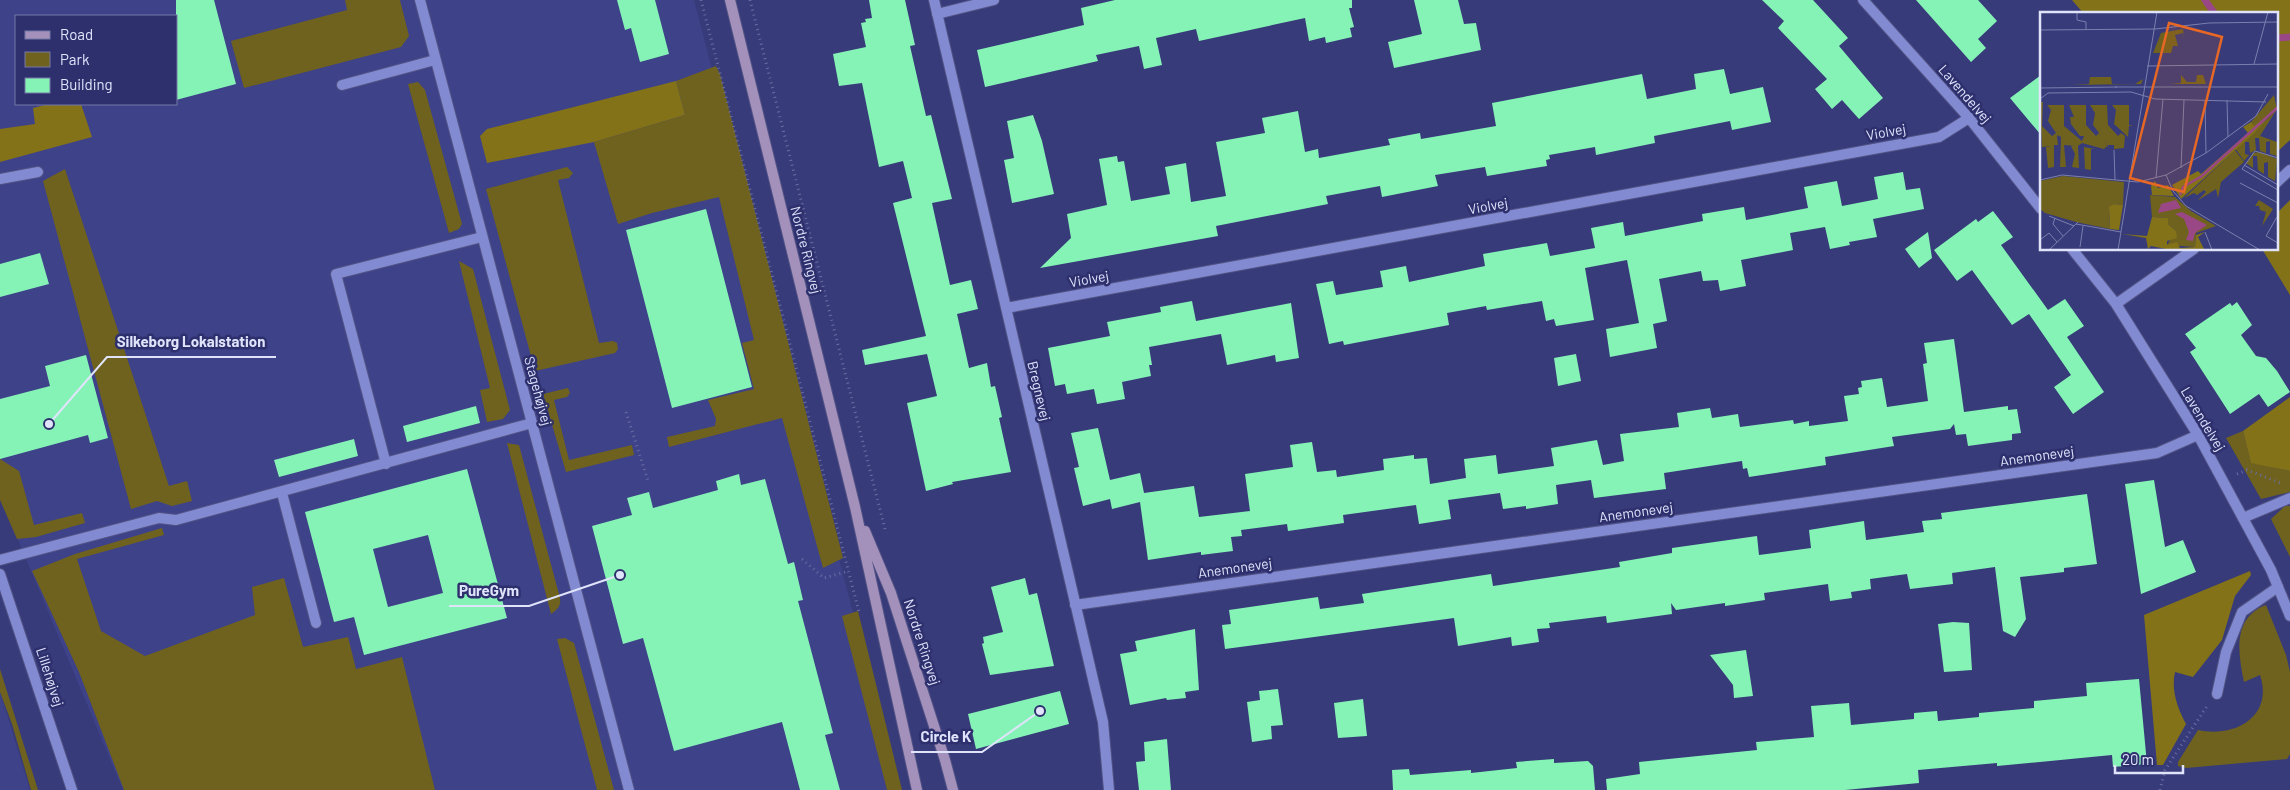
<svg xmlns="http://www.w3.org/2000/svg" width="2290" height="790" viewBox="0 0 2290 790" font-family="Barlow,sans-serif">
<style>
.built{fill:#3e4289;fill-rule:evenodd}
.green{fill:#6f621e}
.forest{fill:#837218}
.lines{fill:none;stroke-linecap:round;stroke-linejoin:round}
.stream{stroke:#994885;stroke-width:7}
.building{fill:#86f3b6;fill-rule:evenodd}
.service-casing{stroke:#525385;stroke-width:12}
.minor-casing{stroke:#525385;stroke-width:12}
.tertiary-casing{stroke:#525385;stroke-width:12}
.secondary-casing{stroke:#525385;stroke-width:12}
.path{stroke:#6b6fa2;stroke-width:3;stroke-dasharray:1 4;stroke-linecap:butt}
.service{stroke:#828bd2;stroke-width:10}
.minor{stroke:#828bd2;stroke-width:10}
.tertiary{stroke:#828bd2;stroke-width:10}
.secondary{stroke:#a491bb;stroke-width:10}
.labels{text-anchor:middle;stroke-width:5;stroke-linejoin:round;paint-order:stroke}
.street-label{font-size:14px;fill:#e0e4fb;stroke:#2e306e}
.inset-river{fill:none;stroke:#994885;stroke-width:2.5}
.inset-road{fill:none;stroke:#7b7fae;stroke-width:1}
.view{fill:#e76724;fill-opacity:0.15;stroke:#e76724;stroke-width:2.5}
.inset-edge{fill:none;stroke:#e0e4fb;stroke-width:2.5}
.leader{fill:none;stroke:#e0e4fb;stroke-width:2}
.callout-dot{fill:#e0e4fb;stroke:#2e306e;stroke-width:2}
.callout-label{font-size:15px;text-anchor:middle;font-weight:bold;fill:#e0e4fb;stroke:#2e306e;stroke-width:5;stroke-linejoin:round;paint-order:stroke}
</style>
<rect width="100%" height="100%" fill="#373b7a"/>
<!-- built -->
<path class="built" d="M0,0H694L899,790H123L0,497ZM16,16H176V104H16Z
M0,691L30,790H0Z"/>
<!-- green -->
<path class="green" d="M345,0H400L409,36L401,47L244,88L231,41L347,10Z
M716,66L720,74L843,558L823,568L782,418L669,447L667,437L715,426L716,419L708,400L754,389L742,343L754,340L719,197L652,213L618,224L594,142L685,115L676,81Z
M418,82L425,90L462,224L459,229L449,233L408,84Z
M567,167L573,173L569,178L558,180L599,343L613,341L617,343L618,349L615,353L535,371L486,189Z
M65,169L169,486L187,481L192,501L172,506L157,501L131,509L43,181Z
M459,261L473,269L510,410L503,419L487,422L480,390L490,388Z
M568,388L570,393L567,397L554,400L569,460L632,445L634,455L566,472L543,394Z
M2243,431L2251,462L2290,471V492L2261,499L2226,438Z
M507,443L519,445L560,598C561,606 558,609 551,614Z
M0,459L19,471L34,525L82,513L85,523L36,537L17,539L0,500Z
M2285,506H2290V557L2271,519Z
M162,528L164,535L77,559L101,631L145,656L255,615L252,587L284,578L303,647L348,637L356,669L402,657L435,790H124L79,672L32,571L75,554Z
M2266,605L2286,655L2290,672V754L2287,759L2186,768L2178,766V762L2198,730C2234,738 2274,717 2260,675L2244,682C2238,653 2232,618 2266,605Z
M858,611L902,790H887L842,616Z
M565,638L574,643L614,790H597L557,639Z
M0,669L38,790H31L12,724L0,692Z"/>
<!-- forest -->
<path class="forest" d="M2072,0H2290V140L2276,153V14H2084Z
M676,81L685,115L594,142L487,163L480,136L487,129Z
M49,104H81L92,137L0,162V129L35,124L33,108Z
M2290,200V295L2262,249H2276V214Z
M2290,397V471L2251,463L2243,431Z
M2250,571L2251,575L2235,596L2222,640L2193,677L2175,672C2171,690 2177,707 2186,724L2163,765H2157L2144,615Z"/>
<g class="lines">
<!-- stream -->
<path class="stream" d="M2205,0L2215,14
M2276,38L2290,37"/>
</g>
<!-- building -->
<path class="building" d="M176,0H214L236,84L176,100Z
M617,0H655L669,54L640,62L631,28L625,30Z
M869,0H905L915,45L910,46L926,116L931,115L952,199L932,203L950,285L971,280L978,309L957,314L969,368L987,363L991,387L995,386L1002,417L999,418L1011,472L952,482L953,484L926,491L907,403L937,396L927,354L865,365L862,350L926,336L893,203L912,198L903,161L879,167L862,83L839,86L833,54L866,47L861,23L866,22L865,19L872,18Z
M1115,0H1352V8H1349L1354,27L1350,28L1352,37L1326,43L1325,37L1309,41L1305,18L1199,41L1196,29L1156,38L1162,65L1144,69L1139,46L1096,55L1098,61L985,87L977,50L1084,25L1081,8Z
M1414,0H1458L1464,24L1476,23L1481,50L1394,68L1388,42L1422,34Z
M1762,0H1813L1848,38L1839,46L1883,98L1859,119L1842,100L1832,109L1815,89L1827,79L1778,28L1784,21Z
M1916,0H1978L1997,21L1978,39L1986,48L1971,62Z
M1724,69L1730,94L1763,87L1771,122L1732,130L1730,121L1654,136L1655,143L1596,155L1595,147L1549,155L1550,159L1546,160L1547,166L1487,176L1485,167L1435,175L1438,186L1382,197L1380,186L1326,196L1328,204L1216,226L1218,236L1040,268L1071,238L1067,214L1107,205L1099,159L1117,156L1118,162L1124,161L1131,201L1170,194L1165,167L1186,163L1191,202L1226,196L1216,142L1265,133L1262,118L1298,111L1305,152L1318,149L1319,158L1390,145L1388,139L1420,133L1421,139L1496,126L1492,103L1642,74L1647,99L1696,89L1694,74Z
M2041,75V135L2010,98Z
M1033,115L1042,141L1054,194L1012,203L1004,160L1014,158L1007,121Z
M1903,172L1906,190L1920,188L1924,209L1873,219L1877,237L1849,242L1850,245L1830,249L1825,227L1790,233L1793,250L1741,260L1746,286L1720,291L1718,280L1703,281L1701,271L1659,279L1667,321L1653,324L1657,348L1610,357L1606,329L1639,323L1627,260L1585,268L1594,320L1556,326L1554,319L1546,321L1542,301L1487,310L1486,306L1447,313L1449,325L1344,345L1343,341L1329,344L1316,284L1333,281L1336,295L1383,287L1380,271L1406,266L1409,282L1485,266L1483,254L1547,243L1550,256L1595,248L1591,228L1623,222L1625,236L1703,221L1702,214L1744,207L1746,220L1808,208L1804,187L1837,181L1842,206L1878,199L1874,177Z
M706,209L752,387L672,408L626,230Z
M1993,211L2013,237L2001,245L2048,310L2065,299L2084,326L2067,337L2104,392L2073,414L2054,387L2071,375L2029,314L2012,325L1972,270L1957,281L1934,250L1976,219L1978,222Z
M1928,232L1932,258L1919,268L1905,249Z
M40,253L49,284L0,297V264Z
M1192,301L1196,321L1291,303L1299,358L1276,362L1275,355L1227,365L1221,334L1149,347L1152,365H1149L1151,376L1122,382L1125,399L1097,404L1094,389L1067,394L1065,384L1055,386L1048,348L1110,336L1107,322L1161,312L1160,307Z
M2237,302L2252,325L2241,335L2256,356L2266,358L2277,371L2290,392L2268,407L2259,394L2230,414L2190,352L2196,348L2185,334L2230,303L2232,306Z
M1954,339L1964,412L2008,406V410L2017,409L2021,433L2012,434V440L1968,446L1966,434L1956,435L1954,424L1950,429L1892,437L1894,446L1825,457L1826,465L1749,477L1747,468L1743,469L1742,461L1664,473L1666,489L1594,498L1591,480L1556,485L1558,504L1526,509V506L1503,509L1500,493L1448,500L1451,519L1419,524L1416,505L1343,515L1344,523L1288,531L1287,524L1241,530L1242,536L1231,537L1233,551L1201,555V552L1148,560L1140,502L1112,509L1110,499L1083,506L1074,468L1079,467L1071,433L1098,428L1110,480L1140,473L1144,493L1194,486L1199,517L1250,511L1245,474L1293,467L1290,445L1312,442L1317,472L1336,470L1337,477L1384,470L1383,459L1414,455V459L1427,458L1430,484L1466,478L1464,459L1496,455L1498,474L1554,466L1551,448L1597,440L1603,465L1624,461L1620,434L1679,427L1677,413L1710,408L1712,418L1738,414L1740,427L1793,420L1794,424L1809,421V426L1848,421L1844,396L1859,394L1858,388L1862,387L1861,381L1882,378L1887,407L1928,401L1923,364L1927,363L1924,343Z
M1576,354L1581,381L1558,386L1554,358Z
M86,355L108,438L90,443L88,435L0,459V399L50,386L45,366Z
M476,406L480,423L407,442L403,426Z
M354,439L358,456L279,477L274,460Z
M467,469L507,618L364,655L354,617L334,622L305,512ZM428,535L443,593L388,607L373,549Z
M739,474L741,485L765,479L788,564L794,562L803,600L798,601L833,733L825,735L840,790H800L782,722L674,751L643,638L623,644L592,526L632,515L627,498L649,492L653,508L718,490L716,481Z
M2154,480L2165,547L2183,540L2196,572L2141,594L2125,484Z
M2087,494L2097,564L2064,568V572L2020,577L2026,619L2015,637L2003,631L1995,567L1952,573L1953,584L1910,589L1907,574L1870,579L1871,589L1851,592L1852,598L1830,601L1828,584L1764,593L1765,600L1725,606V603L1676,610L1671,603L1672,614L1607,623L1606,616L1549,623L1550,628L1537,629L1539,642L1512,646L1511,637L1458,646L1454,618L1225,649L1222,625L1231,624L1229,610L1318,597L1320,609L1364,603L1362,594L1491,574L1493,586L1620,567L1619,562L1672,553V548L1757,536L1759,555L1811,548L1809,530L1864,521L1866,540L1924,532L1922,521L1942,519L1941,513Z
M1025,578L1029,595L1037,593L1054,666L990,675L982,644L984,643L983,637L1003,632L991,587Z
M1953,622L1969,623L1972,670L1944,672L1938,624Z
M1195,629L1199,690L1185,692L1186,698L1167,700L1166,698L1130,705L1120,654L1137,651L1135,641Z
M1746,650L1753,696L1734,698L1733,685L1710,655Z
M2139,679L2147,764L2113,767L2112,755L1997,766V763L1918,770L1919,783L1845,790H1607L1606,779L1640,774L1639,762L1757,750L1756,742L1814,737L1811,706L1849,703L1851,725L1914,719V713L1937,711L1938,721L1979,717V713L2034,708V701L2087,696L2086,683Z
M1278,689L1283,725L1271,726L1272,739L1252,742L1247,702L1260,700L1259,691Z
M1060,691L1069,724L976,749L968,714Z
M1363,699L1367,736L1338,738L1334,703Z
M1167,739L1171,790H1139L1136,762L1145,761L1144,742Z
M1554,759V763L1588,761L1593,766L1595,790H1393L1392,770L1409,769L1410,775L1471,770V773L1517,768L1516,762Z"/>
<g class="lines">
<!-- service casing -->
<g class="service-casing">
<path id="service" d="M342,85L435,60
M0,179L38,172
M386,464L336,274L482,237
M282,493L316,623
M2243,518L2290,498
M0,560L159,518L176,520L532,423
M2217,694L2226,652L2242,612L2278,587"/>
</g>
<!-- minor casing -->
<g class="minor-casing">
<path id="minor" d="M934,0L1103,722L1109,790
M937,14L994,0
M1006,308L1939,137L1969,118
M1075,605L2157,453L2198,435"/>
</g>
<!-- tertiary casing -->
<g class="tertiary-casing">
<path id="tertiary" d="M420,0L629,790
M1863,0L1969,118L2041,209
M2276,183L2290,170
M2072,249L2116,304L2198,435L2271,570L2290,616
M2116,304L2194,249
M0,574L72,790"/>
</g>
<!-- secondary casing -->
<g class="secondary-casing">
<path id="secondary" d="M730,0L855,507L917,790
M865,531L891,593L945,760L953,790"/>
</g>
<!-- path -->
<path class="path" d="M701,0L859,612
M750,0L886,533
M626,412L648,481
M2237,474L2247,470L2283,484
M802,559L824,578L849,571
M2160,790L2165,770L2207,706"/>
<!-- service -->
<use href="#service" class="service"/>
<!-- minor -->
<use href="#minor" class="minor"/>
<!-- tertiary -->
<use href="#tertiary" class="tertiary"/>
<!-- secondary -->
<use href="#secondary" class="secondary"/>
</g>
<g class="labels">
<!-- street labels -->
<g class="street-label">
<text transform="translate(1965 94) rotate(49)" y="5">Lavendelvej</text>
<text transform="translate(1886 132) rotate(-10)" y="5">Violvej</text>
<text transform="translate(1488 206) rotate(-10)" y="5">Violvej</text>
<text transform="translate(806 250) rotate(76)" y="5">Nordre Ringvej</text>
<text transform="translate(1089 279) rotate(-10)" y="5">Violvej</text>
<text transform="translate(538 391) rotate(75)" y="5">Stagehøjvej</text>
<text transform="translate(1039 391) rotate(77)" y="5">Bregnevej</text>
<text transform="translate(2203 419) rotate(59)" y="5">Lavendelvej</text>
<text transform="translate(2037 456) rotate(-8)" y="5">Anemonevej</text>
<text transform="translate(1636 512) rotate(-8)" y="5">Anemonevej</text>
<text transform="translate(1235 568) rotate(-8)" y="5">Anemonevej</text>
<text transform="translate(922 642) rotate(72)" y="5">Nordre Ringvej</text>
<text transform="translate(50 677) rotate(72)" y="5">Lillehøjvej</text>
</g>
</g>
<!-- overview -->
<g transform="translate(2040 12)">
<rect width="238" height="238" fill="#373b7a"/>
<path d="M143,17L144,27L143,21L135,23L138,34H133L131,41H113L121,21ZM141,63L147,70H156L157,63H163L166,72H130L141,71ZM50,65H71L72,72H95L103,67L101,72L32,73L49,72ZM234,83L237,97L220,124L237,130V144L230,142V129L226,130V141L220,139L219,126H215L216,138L210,141L209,130H205V142L209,143L204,149L195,136L235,100L214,115L211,110ZM0,90H3L2,114L12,124L16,121L8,109L11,98L7,93H24V114L42,129L44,124H40L31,112L30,105H34L29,93H46V113L56,124L59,121L63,126L53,113L55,101L50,93H67L68,113L78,124L81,121L85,124L84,136L74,137V133H68V136L65,127L67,134L64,137L42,131L38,134L39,156L32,155L35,142L31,134H36L24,133L26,155H20L21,125L17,123L18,133H14V155L8,156L6,135L11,134L2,135ZM72,93H89V113L93,114H89L88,125L74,112L76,98ZM44,135L55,137H51V158L45,157ZM195,138L204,150L181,170L178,186L176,177L157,189L166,180L164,178L157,183L154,181L144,186ZM220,140L237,147L235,169L228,165V150L224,151V162L218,158L217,144H213V156L206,151L213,141ZM23,164L84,170L83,193L74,192L69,197L70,217L36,210L5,201L0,197V169ZM110,183L135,185L151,199L176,214L156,221L155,235L127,233L136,219L128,212V206L112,205ZM219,188L233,197L222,214L226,200L220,198L219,194H215Z" fill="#6f621e"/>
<path d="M234,99L214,121L141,187L132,173L158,159L161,162L208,121L203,115L211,110L214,114ZM115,169L118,176L128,173L134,184L112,183L111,174ZM74,192L83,193L79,218L70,217L69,195ZM112,205L128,206V212L136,219L137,226L127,229V233L137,230L140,236L155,235L156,223L165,220L158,225L164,237H126L111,234L108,237L106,226L82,222L107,224Z" fill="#837218"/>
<path d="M136,188L141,196L118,201L121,192ZM142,200L167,213L155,221L153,229L146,228L149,220L144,207L135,202Z" fill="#994885"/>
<path class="inset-river" d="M140,183L143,175L162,164L238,95"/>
<path class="inset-road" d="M37,0V8L46,10V17M0,18L115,17L169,11L238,10M214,52L228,0M107,54L238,52M75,75H238M0,76L77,75M0,87L8,81L91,80L115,87L226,90M165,88L166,141M187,88L188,125M74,138L75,168M238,146L215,139L202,157L238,178M204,153L238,173M141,156L144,88M126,163L133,179L146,194L220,238M116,166L123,87M0,168L22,163L98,170L126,163L166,141L216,104L228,82M200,171L238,191M9,204L34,214M237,205L226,224L238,231M15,206L13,212L23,224M36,212L81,220M165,220L172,238M0,228L9,221L17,230M40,235L43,214M9,238L38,210M78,238L117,0"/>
<path class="view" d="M129,11L182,25L144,180L90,166Z"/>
<rect width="238" height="238" class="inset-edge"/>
</g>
<!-- callouts -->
<path class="leader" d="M49 424L107 357H276M620 575L529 606H449M1040 711L982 752H911"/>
<g class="callout-dot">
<circle cx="49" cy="424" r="5"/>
<circle cx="620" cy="575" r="5"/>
<circle cx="1040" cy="711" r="5"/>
</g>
<g class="callout-label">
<text x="191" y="347">Silkeborg Lokalstation</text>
<text x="489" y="596">PureGym</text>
<text x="946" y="742">Circle K</text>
</g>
<!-- legend -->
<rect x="15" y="15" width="162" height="90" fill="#2e306e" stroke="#7578a6"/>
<rect x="25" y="31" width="25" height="8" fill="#a491bb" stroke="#7578a6"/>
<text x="60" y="40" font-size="15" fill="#e0e4fb">Road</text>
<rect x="25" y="52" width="25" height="15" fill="#6f621e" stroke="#7578a6"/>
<text x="60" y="65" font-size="15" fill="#e0e4fb">Park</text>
<rect x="25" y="78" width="25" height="15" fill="#86f3b6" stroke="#7578a6"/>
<text x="60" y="90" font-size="15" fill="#e0e4fb">Building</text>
<!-- scale -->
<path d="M2115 765v8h68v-8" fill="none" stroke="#e0e4fb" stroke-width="2.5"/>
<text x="2122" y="765" font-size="15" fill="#e0e4fb" stroke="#2e306e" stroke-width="4" paint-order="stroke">20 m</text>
</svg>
